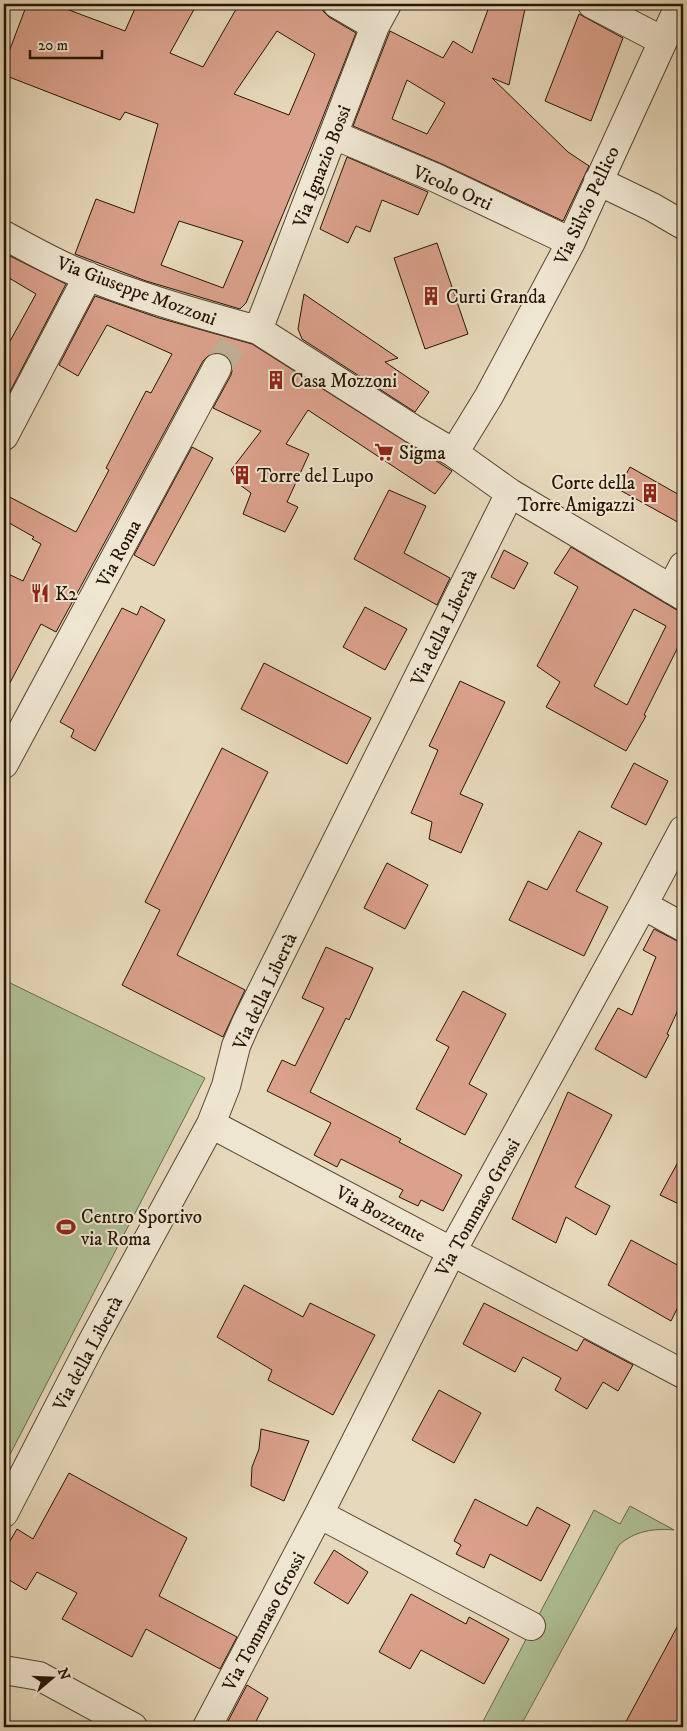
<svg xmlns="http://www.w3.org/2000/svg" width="687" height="1731" viewBox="0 0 687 1731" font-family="'IM FELL DW Pica',serif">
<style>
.green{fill:#afc095;stroke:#6a6a4c}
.building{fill:#dba18c;stroke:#261503;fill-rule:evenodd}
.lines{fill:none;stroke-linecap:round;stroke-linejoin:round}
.minor-tunnel{stroke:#c0b195;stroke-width:28;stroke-dasharray:28 14;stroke-linecap:butt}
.minor-casing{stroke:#564631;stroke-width:30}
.minor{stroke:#efe6d2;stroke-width:28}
.labels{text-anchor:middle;stroke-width:4;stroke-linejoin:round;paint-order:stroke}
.street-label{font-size:19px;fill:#261503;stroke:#efe6d2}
.poi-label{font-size:19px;fill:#261503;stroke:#efe6d2;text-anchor:start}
</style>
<rect width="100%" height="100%" fill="#e6d8ba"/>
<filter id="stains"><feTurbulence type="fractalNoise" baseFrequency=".004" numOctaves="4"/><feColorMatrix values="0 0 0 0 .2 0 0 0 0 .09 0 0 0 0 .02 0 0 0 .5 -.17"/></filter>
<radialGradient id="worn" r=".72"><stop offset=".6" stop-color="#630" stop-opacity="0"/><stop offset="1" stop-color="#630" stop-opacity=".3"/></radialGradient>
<!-- green -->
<path class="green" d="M4,980L205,1078L4,1466Z
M630,1506L674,1530C655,1528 634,1531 619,1545L520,1727H480L594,1510L620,1524Z"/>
<!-- building -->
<path class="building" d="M27,4H53L125,31L137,4H197L170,53L203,67L239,4H321L323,11L329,17L356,33L315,137L246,303L240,309L146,281L75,254L96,199L134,213L158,124L125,112L120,120L4,75V65ZM277,31L315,54L289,115L234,94ZM179,221L243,241L223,288L161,265Z
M490,4H526L509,85L492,78L568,152L589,166L563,221L442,164L353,126L390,31L443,58L453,41L472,53ZM407,80L445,103L427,134L392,119Z
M579,14L623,38L591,121L545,101Z
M347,157L428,192L418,215L382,200L370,232L356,226L348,243L320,229Z
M437,243L468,334L425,349L394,258Z
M4,253L66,284L4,403V352L36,294L4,275Z
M304,294L398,358L385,362L429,392L415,412L302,339L298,329Z
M95,296L159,318L252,344L452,471L435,494L308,410L286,444L309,454L287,502L298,507L285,532L243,514L251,493L240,485L231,470L261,431L213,408L231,375L233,367L230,359L224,354L216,352L209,355L203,361L56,632L41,624L4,694V572L23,581L41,544L32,539L34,537L4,520V494L76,532L109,470L106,468L146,391L151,393L172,354L107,325L78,376L59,365Z
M192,447L213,458L154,566L134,555Z
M630,467L683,497V525L618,489Z
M389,490L426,506L404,553L450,578L437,605L354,559Z
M571,547L675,609L683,612V637L644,715L646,716L626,751L546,707L560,682L537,666L578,587L554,573ZM634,609L666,626L627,705L594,686Z
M504,550L528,563L514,589L491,577Z
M141,606L165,620L95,751L71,737L74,730L60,722L122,608L137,615Z
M365,607L407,629L385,670L343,647Z
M264,663L371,718L347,764L241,709Z
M460,681L505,702L460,794L483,804L461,853L429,839L432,822L411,813L438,750L429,746Z
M222,748L268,772L177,955L245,990L223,1037L122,985L160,910L145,902Z
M634,763L668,781L646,825L611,807Z
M579,831L602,843L576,891L608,907L584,956L509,920L528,881L547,890Z
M387,863L428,885L405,929L364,908Z
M654,929L683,944V999L667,1034L669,1035L646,1078L595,1049L618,1008L632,1015L656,957L643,950Z
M326,947L373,968L349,1020L346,1018L310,1092L401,1139L399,1142L462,1175L443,1211L421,1200L418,1206L399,1197L403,1190L341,1159L337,1167L314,1155L331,1123L267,1091L282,1060L295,1066L324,1008L302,998Z
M463,991L506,1014L469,1084L487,1094L465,1135L416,1109L449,1047L436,1040Z
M568,1092L612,1115L575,1187L610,1206L596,1235L566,1217L556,1243L512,1219Z
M683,1153V1206L660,1195Z
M631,1240L683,1268V1297L671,1321L608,1285Z
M244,1285L303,1317L310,1303L375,1335L333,1415L268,1380L272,1370L217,1337Z
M484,1303L577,1351L584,1339L633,1365L618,1391L603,1382L587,1409L555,1390L561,1378L523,1357L515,1372L463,1344Z
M439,1390L481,1413L454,1463L412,1440Z
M261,1429L309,1441L284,1501L251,1486L252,1467L259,1449Z
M69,1473L187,1538L159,1596L237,1637L220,1669L146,1629L132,1657L62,1619L77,1593L37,1572L26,1590L4,1577V1551L17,1529L33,1539Z
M475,1499L527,1526L537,1507L570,1525L541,1581L490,1554L484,1568L456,1554L461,1545L454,1541Z
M334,1550L368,1572L348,1604L314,1583Z
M411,1594L466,1624L469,1617L509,1639L484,1684L421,1650L410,1669L379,1652Z
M683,1616V1727H623Z
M247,1685L268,1698L253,1727H225Z"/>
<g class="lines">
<!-- minor-tunnel -->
<path class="minor-tunnel" d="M217,368L245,327"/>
<!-- minor casing -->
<g class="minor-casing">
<path id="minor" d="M337,4L375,26
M592,4L663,41
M334,135L436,178L571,242
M598,181L652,207L683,225
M4,235C26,247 49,260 72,270C132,295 195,313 258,330L413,429L454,453L510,493L683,596
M258,330L375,26L387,4
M4,436L88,276
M454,453L489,396L571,242L680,4
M671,589L683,566
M4,764L217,368
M643,905L683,927
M211,1124L683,1374
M4,1513L90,1346L211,1124L226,1086L236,1046L246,1023L510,493
M319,1514L531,1626
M4,1670L39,1676L133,1727
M207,1727L319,1514L452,1251L643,905L683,830"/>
</g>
<!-- minor -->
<use href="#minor" class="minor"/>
</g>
<!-- icons -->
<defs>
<g id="building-bare" transform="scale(1.5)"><path d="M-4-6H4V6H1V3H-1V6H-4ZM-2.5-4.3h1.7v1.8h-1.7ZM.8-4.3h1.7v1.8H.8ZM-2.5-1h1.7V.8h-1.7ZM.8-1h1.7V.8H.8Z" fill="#8f2418" stroke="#efe6d2" stroke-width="2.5" paint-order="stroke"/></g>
<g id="supermarket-bare" transform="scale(1.5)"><path d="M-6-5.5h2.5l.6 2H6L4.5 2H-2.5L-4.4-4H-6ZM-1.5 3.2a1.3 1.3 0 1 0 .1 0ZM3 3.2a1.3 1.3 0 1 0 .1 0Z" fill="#8f2418" stroke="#efe6d2" stroke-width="2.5" paint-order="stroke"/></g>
<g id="restaurant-bare" transform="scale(1.5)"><path d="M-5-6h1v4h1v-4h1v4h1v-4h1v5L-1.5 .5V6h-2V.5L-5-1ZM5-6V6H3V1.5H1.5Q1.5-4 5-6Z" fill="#8f2418" stroke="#efe6d2" stroke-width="2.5" paint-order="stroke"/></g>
<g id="stadium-bare" transform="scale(1.5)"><path d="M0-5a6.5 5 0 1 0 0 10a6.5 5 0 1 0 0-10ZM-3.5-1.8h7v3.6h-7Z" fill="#8f2418" stroke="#efe6d2" stroke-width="2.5" paint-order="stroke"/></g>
</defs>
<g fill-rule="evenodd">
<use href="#building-bare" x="431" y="296"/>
<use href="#building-bare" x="276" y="380"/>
<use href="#supermarket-bare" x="384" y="452"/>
<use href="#building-bare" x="242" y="475"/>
<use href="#building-bare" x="650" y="493"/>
<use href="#restaurant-bare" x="40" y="593"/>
<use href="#stadium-bare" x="66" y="1227"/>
</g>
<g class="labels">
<!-- street labels -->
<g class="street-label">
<text transform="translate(321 166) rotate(-69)" y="7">Via Ignazio Bossi</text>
<text transform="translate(453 187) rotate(24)" y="7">Vicolo Orti</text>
<text transform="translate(586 205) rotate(-65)" y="7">Via Silvio Pellico</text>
<text transform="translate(137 290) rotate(20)" y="7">Via Giuseppe Mozzoni</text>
<text transform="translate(118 553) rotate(-62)" y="7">Via Roma</text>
<text transform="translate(443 627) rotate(-64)" y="7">Via della Libertà</text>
<text transform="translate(264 991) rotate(-65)" y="7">Via della Libertà</text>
<text transform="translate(477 1207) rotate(-61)" y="7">Via Tommaso Grossi</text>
<text transform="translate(381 1213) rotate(28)" y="7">Via Bozzente</text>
<text transform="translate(87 1353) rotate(-62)" y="7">Via della Libertà</text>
<text transform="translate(263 1621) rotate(-62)" y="7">Via Tommaso Grossi</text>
</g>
<!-- poi labels -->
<g class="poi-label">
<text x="446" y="303">Curti Granda</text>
<text x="291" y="387">Casa Mozzoni</text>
<text x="399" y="459">Sigma</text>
<text x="257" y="482">Torre del Lupo</text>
<text x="635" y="489" text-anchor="end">Corte della<tspan x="635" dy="22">Torre Amigazzi</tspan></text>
<text x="55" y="600">K2</text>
<text x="81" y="1223">Centro Sportivo<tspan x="81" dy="22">via Roma</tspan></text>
</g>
</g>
<!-- margin -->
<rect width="687" height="1731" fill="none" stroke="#e6d8ba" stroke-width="20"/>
<rect x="5" y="5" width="677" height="1721" fill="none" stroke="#261503" stroke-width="2.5"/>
<rect x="10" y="10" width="667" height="1711" fill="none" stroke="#261503"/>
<!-- north arrow -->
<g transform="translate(52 1678) rotate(71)" stroke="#efe6d2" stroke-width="4" paint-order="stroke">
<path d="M0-4L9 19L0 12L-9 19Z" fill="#261503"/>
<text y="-8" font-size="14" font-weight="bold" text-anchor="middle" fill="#261503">N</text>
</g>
<!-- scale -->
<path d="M30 50v8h72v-8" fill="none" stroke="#261503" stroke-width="2.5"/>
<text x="38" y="50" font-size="15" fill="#261503" stroke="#efe6d2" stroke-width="4" paint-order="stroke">20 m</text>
<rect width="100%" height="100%" filter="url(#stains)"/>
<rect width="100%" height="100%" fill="url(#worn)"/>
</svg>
